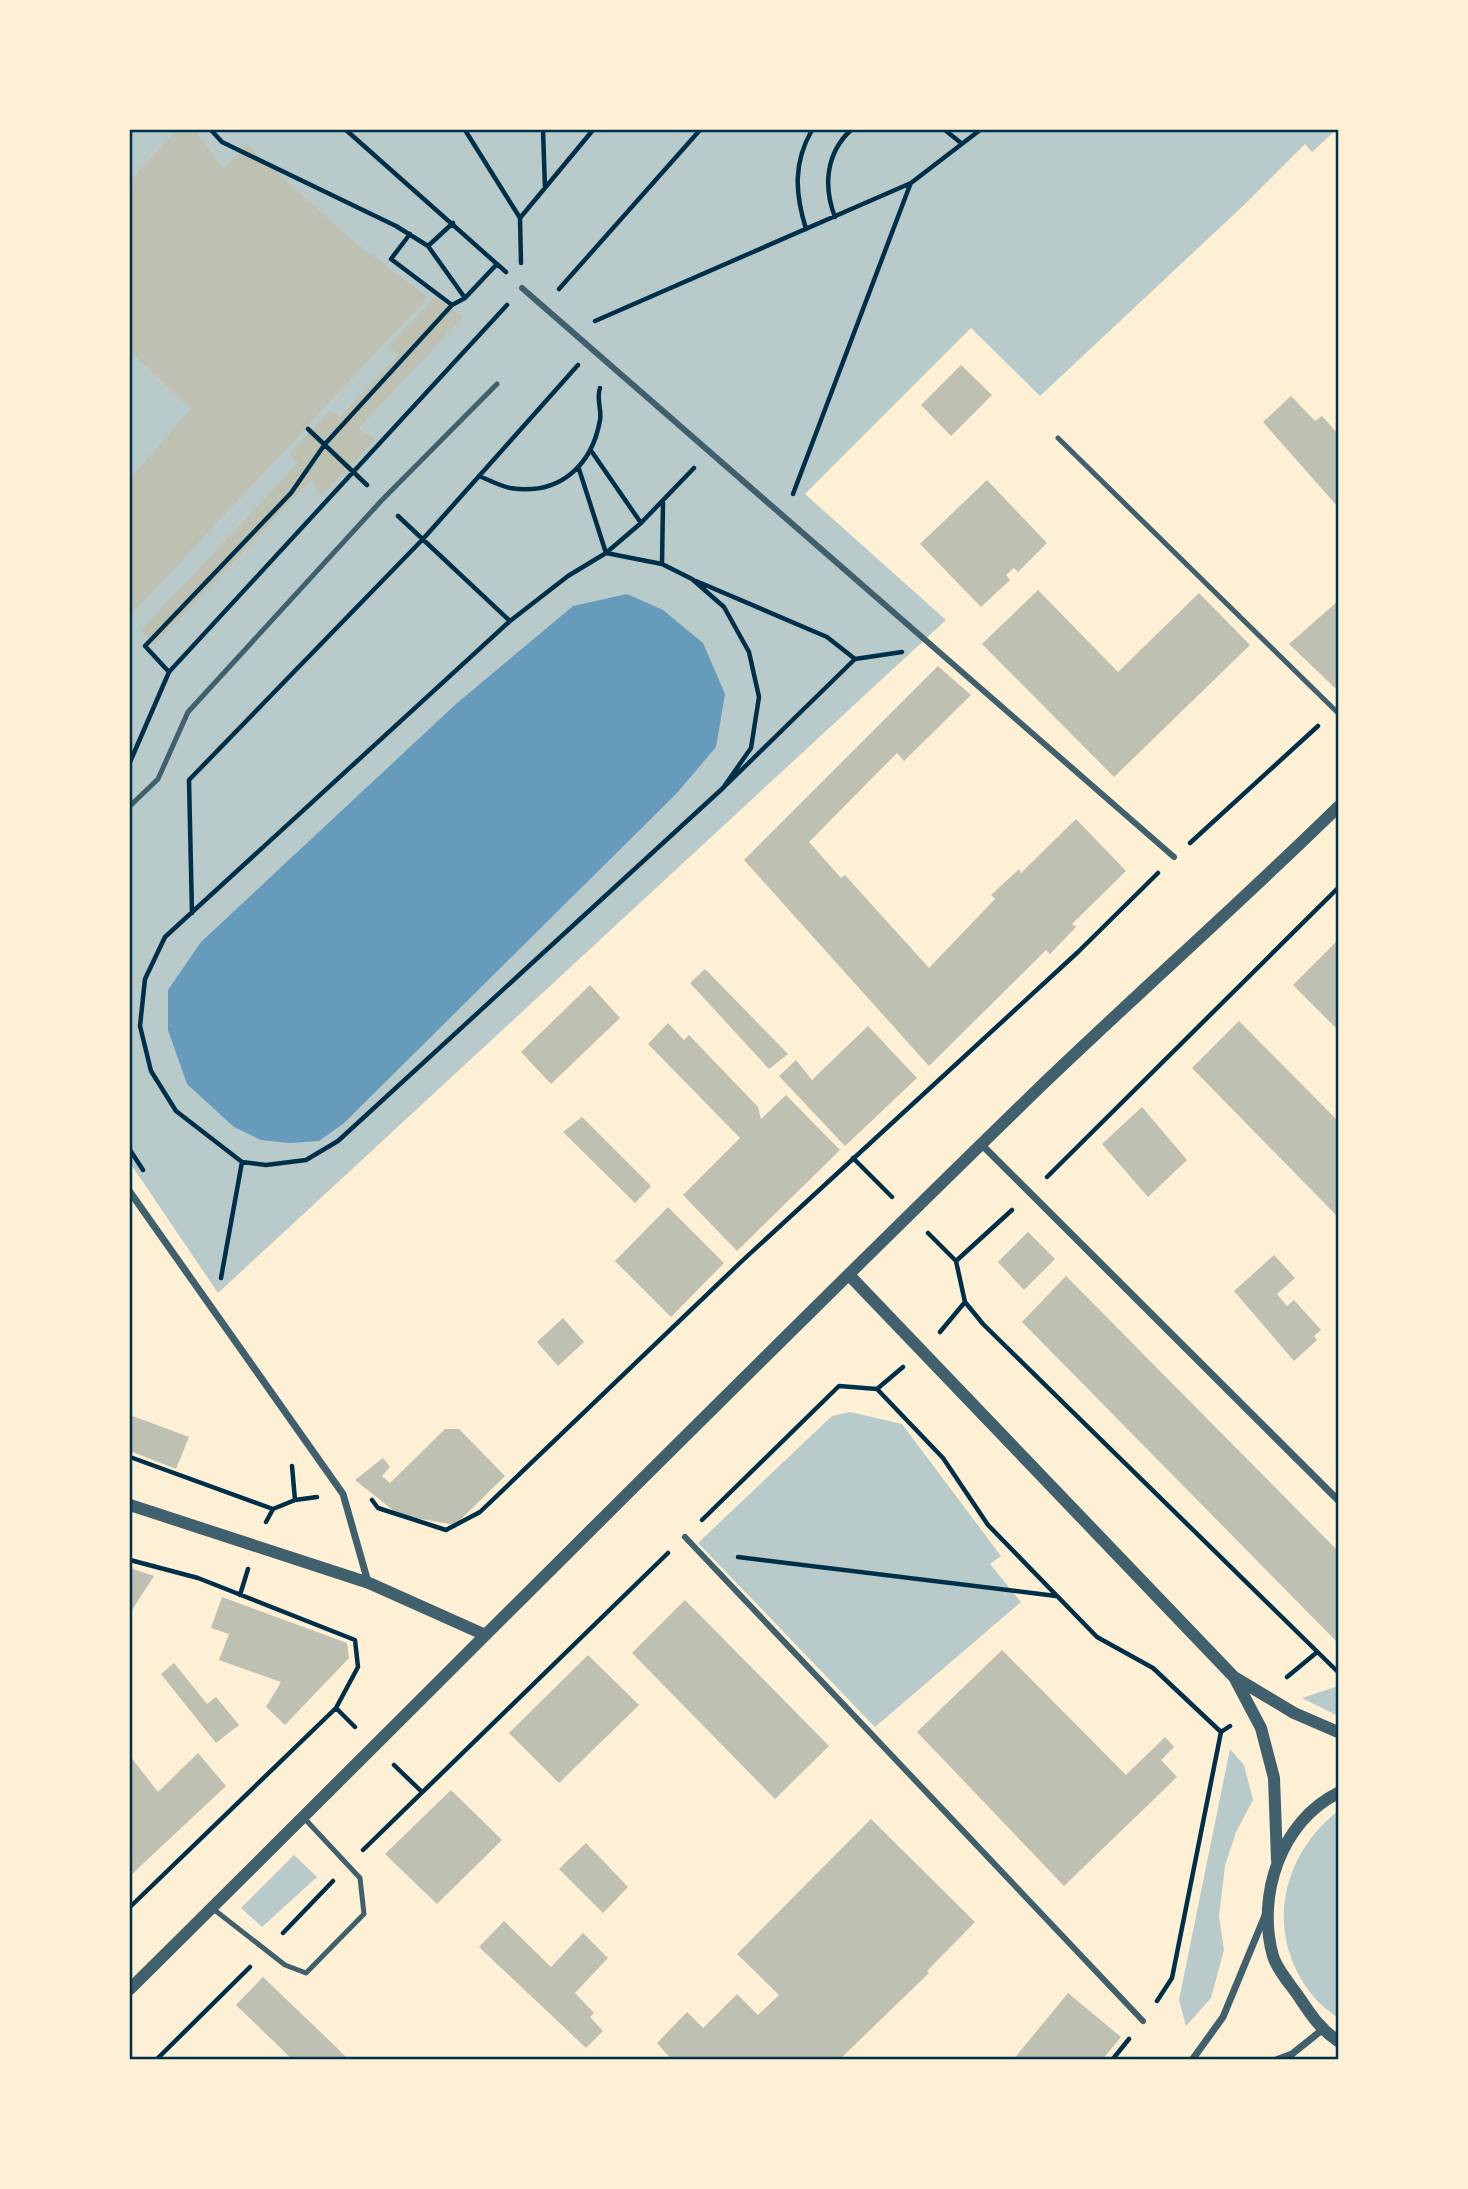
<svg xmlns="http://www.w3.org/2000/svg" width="1468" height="2189" viewBox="0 0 1468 2189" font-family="'Golos Text',sans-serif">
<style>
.green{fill:#b9caca}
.water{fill:#669bbc}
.building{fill:#bec0b2}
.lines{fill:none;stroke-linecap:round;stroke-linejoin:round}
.path{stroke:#003049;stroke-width:4.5}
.service{stroke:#3f606c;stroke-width:5}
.pedestrian{stroke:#3f606c;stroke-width:6}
.minor{stroke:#3f606c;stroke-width:7}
.tertiary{stroke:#3f606c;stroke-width:12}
.neatline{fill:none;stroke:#003049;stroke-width:2.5}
</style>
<rect width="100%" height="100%" fill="#fdf0d5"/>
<!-- green -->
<path class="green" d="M130,130H1336L1312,152L1305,144L1243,206L1040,396L971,328L805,494L946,620L218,1293L130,1163Z
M850,1412L902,1424L1001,1556L990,1564L1021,1602L875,1727L698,1543L832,1416Z
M1338,1686V1716L1302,1698Z
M1230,1749L1244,1765L1253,1800L1236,1832L1225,1866L1219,1916L1224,1950L1211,1998L1186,2026L1179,2000Z
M1338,1811V2018C1330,2012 1320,2005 1314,1997C1264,1937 1279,1857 1338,1811Z
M294,1855L317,1877L262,1927L241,1908Z"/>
<!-- water -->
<path class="water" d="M627,594L663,610L703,643L725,694L716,747L677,793L343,1124L319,1141L289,1143L261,1140L234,1127L187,1084L168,1030V990L201,942L456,704L573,606Z"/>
<!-- building -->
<path class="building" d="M177,130H195L223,169L247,144L349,238L428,297L130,616V478L191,409L130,351V180Z
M435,297L463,317L358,429L375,439L321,497L311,480L155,645L141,630L298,463L289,454L330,410L340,417L398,355L388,346Z
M961,365L992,395L951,436L921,405Z
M1291,396L1315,421L1322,416L1338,434V507L1263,422Z
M987,480L1047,543L1018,572L1014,568L1006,575L1010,580L981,607L920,544Z
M1038,590L1118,672L1199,593L1250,645L1114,777L982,644Z
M1338,601V685L1335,688L1289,644Z
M938,666L971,695L904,761L897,753L809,842L841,878L845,875L929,968L995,899L991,895L1019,869L1021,873L1076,819L1126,871L1072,924L1076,927L1050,954L1046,950L929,1066L744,860Z
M1338,940V1030L1293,985Z
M705,969L788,1054L769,1069L690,983Z
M590,985L620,1018L551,1084L521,1052Z
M1239,1021L1338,1121V1217L1192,1068Z
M668,1023L684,1040L689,1035L758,1107L761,1119L786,1095L840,1150L737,1251L683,1195L740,1138L648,1044Z
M868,1026L917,1078L845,1146L779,1076L796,1060L812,1080Z
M1142,1107L1187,1160L1148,1197L1102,1144Z
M582,1117L651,1186L635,1203L563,1132Z
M668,1207L724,1263L671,1317L615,1261Z
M1028,1232L1055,1259L1024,1290L998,1262Z
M1274,1255L1295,1278L1277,1294L1287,1306L1294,1300L1321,1330L1314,1336L1317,1340L1294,1361L1234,1291Z
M1066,1276L1338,1551V1643L1022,1322Z
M563,1318L584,1342L558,1366L537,1342Z
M130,1415L189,1437L176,1469L130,1451Z
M445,1429H459L505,1476L455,1525L399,1515L355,1480L383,1458L390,1467L382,1476L390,1483Z
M130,1568L154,1576L130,1613Z
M222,1597L347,1643L349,1658L285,1725L266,1707L281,1682L219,1660L229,1634L211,1628Z
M685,1600L829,1746L775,1799L632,1653Z
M1002,1650L1126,1775L1165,1737L1174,1747L1161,1760L1177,1777L1064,1886L917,1732Z
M588,1655L639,1705L559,1783L509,1733Z
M174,1663L207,1704L216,1697L239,1725L216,1743L161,1674Z
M198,1753L226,1786L130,1876V1756L158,1792Z
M451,1790L502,1840L437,1904L385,1854Z
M871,1819L975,1922L927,1971L929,1973L839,2060H672L657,2043L687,2012L703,2028L737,1994L758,2015L779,1995L737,1954Z
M586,1843L628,1887L603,1913L559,1869Z
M504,1921L551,1967L583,1933L608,1958L575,1993L594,2013L590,2017L603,2031L586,2048L479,1947Z
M263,1977L334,2045L349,2060H293L236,2005Z
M1068,1993L1121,2037L1102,2060H1013Z"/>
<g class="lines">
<!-- path -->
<path class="path" d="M211,130L222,142L396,226L428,246L453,223
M346,130L506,272
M465,130L520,218L521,263
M543,130L545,188
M945,130L961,143
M835,217C823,186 826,153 851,130
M520,218L593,130
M806,229C795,193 793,163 812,130
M410,234L391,259L452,305
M428,246L465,298
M559,289L700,130
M595,321L911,183L980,130
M308,429L367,485
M592,452L641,523
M579,469L606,553L641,523L694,468
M479,476C489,480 500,486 510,488C559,496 592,466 600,420C602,410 596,398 600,388
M793,494L910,185
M398,516L510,621
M662,564L663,502
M696,581L827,637L855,659
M169,672L145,646L291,493L325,444L452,305L465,298L497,264
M130,762L169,672L507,305
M723,788L751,748L759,697L749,652L724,607L692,579L662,564L606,553L568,576L510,621L165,937L145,979L140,1026L151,1071L176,1111L242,1162L266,1165L306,1160L338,1141L723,788L855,659L902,652
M1190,843L1318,726
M192,913L189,780L423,539L578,365
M130,1150L143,1170
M853,1158L892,1197
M1047,1177L1338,888
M928,1233L956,1261L965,1302L983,1324L1338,1672
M956,1261L1012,1210
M221,1278L242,1162
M940,1332L965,1302
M877,1389L903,1367
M130,1457L273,1509
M292,1466L295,1500
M372,1500L378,1508L446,1530L480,1512L742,1261L1078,952L1158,873
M702,1520L839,1386L877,1389L943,1458L988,1525L1097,1637L1153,1668L1221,1732
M266,1522L273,1509L295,1500L317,1497
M738,1557L1056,1596
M130,1560L198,1578L355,1640L358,1667L336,1708L130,1907
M240,1595L248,1569
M1287,1677L1316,1653
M336,1708L355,1727
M394,1765L422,1792
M363,1850L668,1553
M283,1933L333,1881
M1157,2001L1172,1978L1221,1732L1230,1726
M156,2060L250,1967
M1112,2060L1129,2039"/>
<!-- service -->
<path class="service" d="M1058,438L1338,713
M130,806L158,779L188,712L382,500L497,384
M212,1908L285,1965L306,1973L364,1914L360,1878L304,1818"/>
<!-- pedestrian -->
<path class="pedestrian" d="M522,288L1174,857
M685,1537L1143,2021"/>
<!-- minor -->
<path class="minor" d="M982,1145L1338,1500
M130,1192L343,1494L368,1582
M1192,2060L1223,2017L1266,1913
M1276,2060L1292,2054L1322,2030"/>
<!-- tertiary -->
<path class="tertiary" d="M850,1276L1234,1677L1261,1728L1274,1778L1277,1860
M130,1505L369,1583L483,1634
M1234,1677L1294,1713L1338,1732
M1338,1793C1281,1821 1256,1896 1273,1956C1277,1970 1291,1985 1299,1997C1311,2015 1320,2029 1338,2041
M130,1989C434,1688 734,1384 1041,1086C1139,992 1241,902 1338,807"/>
</g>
<!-- border -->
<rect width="1468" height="2189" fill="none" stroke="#fdf0d5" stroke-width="262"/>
<rect x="131" y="131" width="1206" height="1927" class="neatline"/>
</svg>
